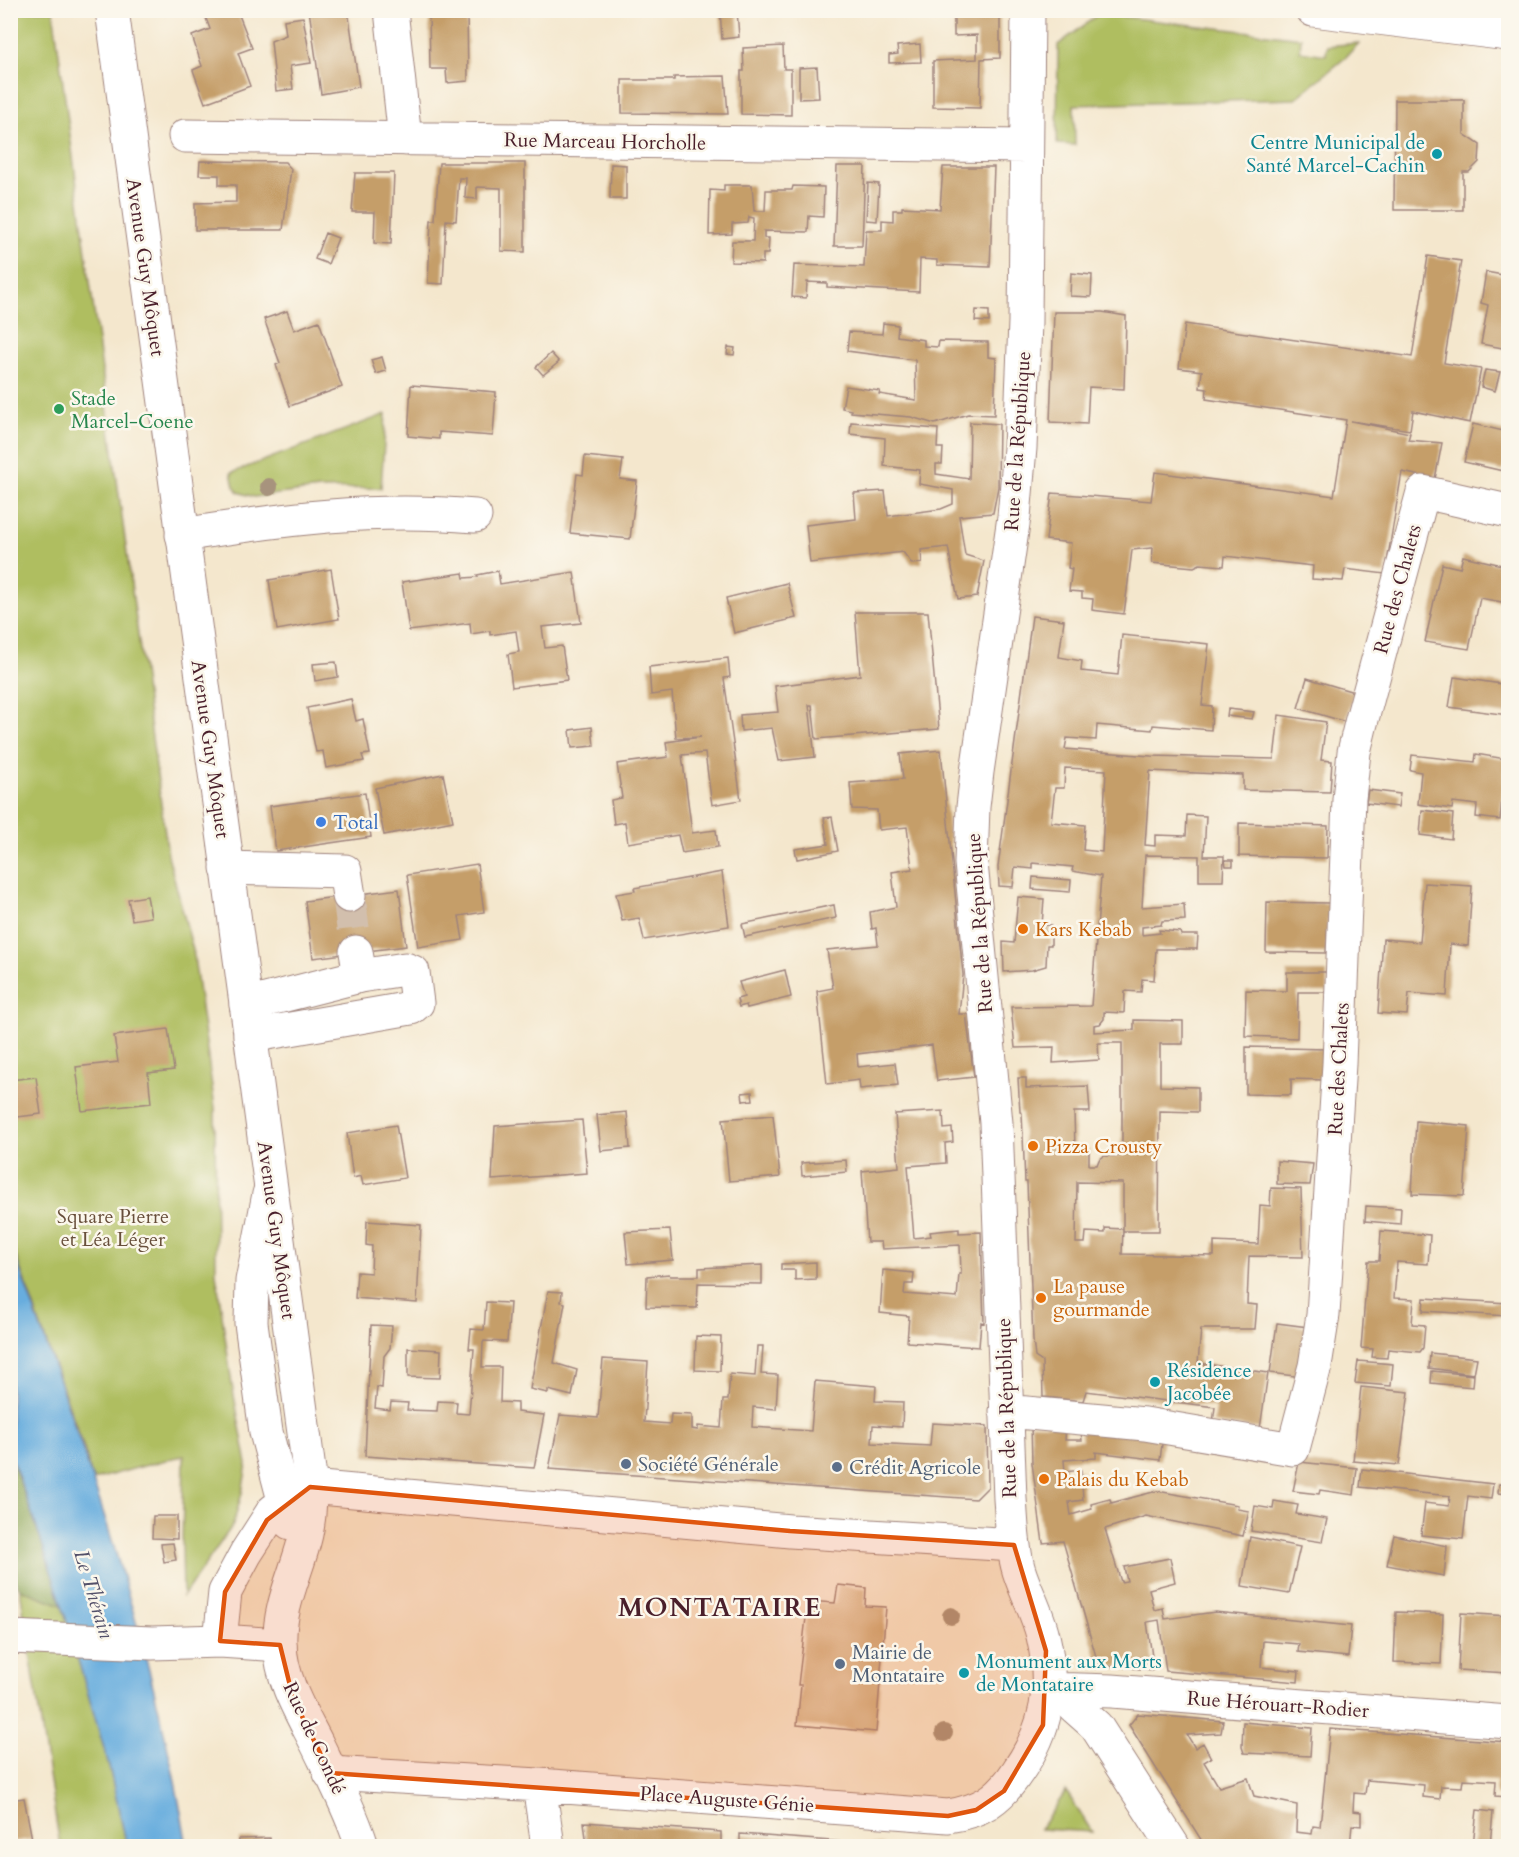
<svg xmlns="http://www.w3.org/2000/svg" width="1519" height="1857" viewBox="0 0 1519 1857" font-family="Cardo,serif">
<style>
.green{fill:#afbe60;stroke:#7c6e46;stroke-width:1.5}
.forest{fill:#8ba556;stroke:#6a6240;stroke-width:1.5}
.water{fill:#68adde;stroke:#596684;stroke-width:1.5}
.building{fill:#c59e69;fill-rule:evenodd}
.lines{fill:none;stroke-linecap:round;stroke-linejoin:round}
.minor-tunnel{stroke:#d2bfad;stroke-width:33;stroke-dasharray:33 16;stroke-linecap:butt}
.minor-casing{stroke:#9f837c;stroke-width:35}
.major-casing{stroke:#9f837c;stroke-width:35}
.minor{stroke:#fff;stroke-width:33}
.major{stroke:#fff;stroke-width:33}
.tree{fill:#a7937d}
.marked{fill:#e0560e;fill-opacity:0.2;stroke:#e0560e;stroke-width:4.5;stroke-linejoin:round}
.culture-dot{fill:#0f9aa8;stroke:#fbf7ec;stroke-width:2}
.leisure-dot{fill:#2e9e5b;stroke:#fbf7ec;stroke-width:2}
.shop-dot{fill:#3f7fe0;stroke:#fbf7ec;stroke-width:2}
.food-dot{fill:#e8710a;stroke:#fbf7ec;stroke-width:2}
.service-dot{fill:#5c6f8a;stroke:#fbf7ec;stroke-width:2}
.labels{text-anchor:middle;stroke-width:5;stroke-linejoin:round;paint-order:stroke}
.street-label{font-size:20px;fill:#4a1f2b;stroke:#fbf7ec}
.culture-label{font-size:20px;fill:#0d838f;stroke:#fbf7ec;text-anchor:start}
.leisure-label{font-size:20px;fill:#27864d;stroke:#fbf7ec;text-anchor:start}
.shop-label{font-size:20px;fill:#366cbe;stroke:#fbf7ec;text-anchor:start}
.food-label{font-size:20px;fill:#c56008;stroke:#fbf7ec;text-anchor:start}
.park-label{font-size:20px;fill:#684f3b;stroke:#fbf7ec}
.service-label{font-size:20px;fill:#4e5e75;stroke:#fbf7ec;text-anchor:start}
.water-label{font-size:21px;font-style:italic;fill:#54516a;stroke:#fbf7ec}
.district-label{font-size:26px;font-weight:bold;letter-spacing:1.5px;fill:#4a1f2b;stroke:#fbf7ec}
</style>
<rect width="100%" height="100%" fill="#fbf7ec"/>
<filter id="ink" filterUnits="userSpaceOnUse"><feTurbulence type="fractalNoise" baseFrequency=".0167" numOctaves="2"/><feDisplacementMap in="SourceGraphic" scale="12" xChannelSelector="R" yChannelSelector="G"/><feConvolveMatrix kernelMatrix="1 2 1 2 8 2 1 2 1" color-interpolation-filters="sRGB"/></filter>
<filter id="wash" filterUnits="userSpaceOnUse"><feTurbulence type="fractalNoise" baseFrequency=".008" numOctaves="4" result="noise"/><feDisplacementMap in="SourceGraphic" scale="24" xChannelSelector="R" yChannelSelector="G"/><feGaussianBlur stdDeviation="1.35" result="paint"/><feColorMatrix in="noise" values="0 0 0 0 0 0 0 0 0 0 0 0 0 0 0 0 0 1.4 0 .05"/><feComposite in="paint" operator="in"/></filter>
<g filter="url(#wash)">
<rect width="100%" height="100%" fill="#f4e7cd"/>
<!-- green -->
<path class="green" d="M53,10L168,855L193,950L215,1108L216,1273L232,1385L247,1464L242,1493L233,1525L183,1596L182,1545L184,1456L173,1458L93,1480L84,1448L11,1242L10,11Z
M1099,14L1301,38L1300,51L1326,55L1327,46L1359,43L1345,58L1295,99L1074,105L1075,145L1057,144L1058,45Z
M386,414L381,488L320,489L254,497L238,492L234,486L231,473Z
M20,1589L62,1605L108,1762L127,1846H60Z
M1066,1791L1092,1832L1040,1829Z"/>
<!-- forest -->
<path class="forest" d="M10,1456L35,1522L62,1605L20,1589L11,1572Z"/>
<!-- water -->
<path class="water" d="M10,1242C81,1439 152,1639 187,1846H127L108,1762L62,1605L35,1522L11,1456Z"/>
<g id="blocks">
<!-- building -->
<path class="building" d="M203,10H237L252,48L238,53L250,86L205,103L193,70L202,66L192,36L210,29Z
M309,10H348L359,87L321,94Z
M429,10H467L468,81L447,83L446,69H430Z
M720,10H737L739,37L722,39Z
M954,10H1000V58L981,59L980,108L933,107V61L977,59V35L954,36Z
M303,17L311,63L290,66L293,89L276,91L271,41L286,35L284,20Z
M920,44L921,62L889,63V55L898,54L897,46Z
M783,46L784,69H791V115L741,114V71H744L743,48Z
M817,67L819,98L799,99V68Z
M725,76L728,114L622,113V80H674V77Z
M1395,100H1464V134L1480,145L1479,162L1469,172H1463V210H1394Z
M200,161L285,162L291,169L283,230H195V203L236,202V185H219V175H199Z
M439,163H525V252L501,251V188L477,187V199L465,198L466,178H459L456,221L446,220L443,284L428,283L431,220H435Z
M611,164L626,165V199H610Z
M837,166H865L862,246H834Z
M943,167H994L990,267L937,265V260L920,259L919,292L827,287V283L807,282L806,298L792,297L794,265L864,267L866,230H882V220L893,221V210H902V207L940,209Z
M355,173H394L391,244L374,243L375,212H352Z
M868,183L879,184L877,221L866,220Z
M724,185H752L754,211H765L766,190H792L793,186L824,187L823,217L809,216L808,232L764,231V238H769L768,254H763V263L731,262L732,241H753L754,218L749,217L748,223L732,224V234L709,235L710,190L724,191Z
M325,233L338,238L328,264L315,259Z
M1428,256L1461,261L1444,363L1481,369L1470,423L1413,411L1410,430L1351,421L1410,433L1408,440L1442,443L1435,479L1402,472L1385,574L1345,569L1343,581L1312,579L1313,566L1225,556L1224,566L1200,564L1194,567L1152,563L1153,548H1151L1132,550L1124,614L1092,610L1093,599L1082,598V592L1069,591L1072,569L1068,568L1071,543L1046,540L1052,493L1151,501L1155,472L1334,496L1346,420L1206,399L1207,389L1200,388L1202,371L1179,368L1185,324L1412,357Z
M1486,272L1508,276V349L1481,344L1488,305L1481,303Z
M1071,273L1092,275L1091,297L1070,296Z
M976,310L989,311V322L975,321Z
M287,311L294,330L319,321L342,387L290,406L276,365L280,363L264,319Z
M1054,312H1102L1126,316L1124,389L1089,387L1087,424L1050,422Z
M883,323L898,325L897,336L924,340V346L938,347L939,341L988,342V357L996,358L994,415L968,414L935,424L911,417L851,412V410L842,408L846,386L880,391L879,394L916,400L915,360L847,351L849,332L882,334Z
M728,347L735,348L734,355L727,354Z
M551,353L559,362L543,375L536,367Z
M382,357L386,371L376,374L371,360Z
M1485,370L1500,372L1495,391L1481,387Z
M411,385L496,392L493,436L439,432V439L408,436Z
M851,422L938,429L937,448H943L942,464H936V474L969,479L970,422L999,424L998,487L993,513L959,516L965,555L984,561L977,597L958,599L948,547L921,550L922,563L912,564L903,552L810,563L806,525L856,519L854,493L885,491L888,516L941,509L953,504V490L919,484L920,470L884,466L885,438L850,434Z
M1473,424L1508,432V446L1503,471L1464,462Z
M585,456L623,460L620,479L637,481L630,539L570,533L577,474L583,475Z
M1463,556L1502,565L1501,567L1508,569V603L1480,598L1469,649L1425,642L1442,564L1460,568Z
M331,569L339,619L277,630L269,580Z
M498,571L500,584L574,572L581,623L542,627L545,648L562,646L567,680L512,687L508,654L519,652L516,631L490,635V631L471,634L470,623L409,631L402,582L463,573L464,578L478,577L477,575Z
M787,583L796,618L734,633L726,598Z
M855,612H928L939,729L816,739L812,705H809L815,757L779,761L772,728L741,731L740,715L778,712L775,686L860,675Z
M1032,616L1064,620L1059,657L1082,661L1081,671L1118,675L1122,635L1209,644L1202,705L1212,706L1211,730L1153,725L1152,730L1097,725L1096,740L1067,738L1065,749L1151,756L1274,759L1279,715L1326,722L1321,760L1332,761L1330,792L1243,790V775L1150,771L1145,845L1155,846V835L1186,836L1187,815L1206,816L1204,856H1224L1223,881H1199V856L1145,855L1142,907L1184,904L1185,920L1162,921L1161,925L1142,927V935L1160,933L1159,930L1180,932L1181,935H1198L1197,949H1156L1154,980L1142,979L1141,992L1125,991L1124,1013L1104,1012V1019L1100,1024L1094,1025V1032L1134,1030V1020L1183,1021V1044H1160V1086L1198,1087V1112L1160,1111L1159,1231H1123V1183L1077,1182L1076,1243H1085L1086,1232L1105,1233V1228L1123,1229L1122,1254L1214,1256V1242L1258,1244L1260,1205L1270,1206L1271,1188L1301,1189L1303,1257L1249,1256L1247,1304L1257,1305L1255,1329H1201L1198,1363L1268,1373L1260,1429L1213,1423L1215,1407L1086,1391L1083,1401L1043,1397L1042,1362L1035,1357L1033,1340L1027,1182H1025L1022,1113L1020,1112L1018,1078H1026V1088L1088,1086L1090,1112H1074L1075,1149H1089V1165H1097L1099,1160L1104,1156H1122V1043H1098L1099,1060L1053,1063L1054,1047L1015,1048L1011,1007L1091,1006L1101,876L1072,871L1073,867L1033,863V869L1015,867L1013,887L999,886L998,867ZM1065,768L1106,770L1102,852L1083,850L1085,825L1051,822L1055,788H1064Z
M728,658L730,677L724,678L741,800L712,805L705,753L682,755L692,833L716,830L718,847L682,853L678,835L628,843L625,822L614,824L611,800L622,798L617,764L668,757L666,742L701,737L676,738L672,692L651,695L649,667Z
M336,662L338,677L315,681L313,664Z
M1454,677L1508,685V715L1449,707Z
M1307,678L1354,692L1346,722L1298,708Z
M351,699L356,721L363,719L370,754L362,755L364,761L326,768L323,751L316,752L307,708Z
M1228,709L1254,712L1252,719L1227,716Z
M592,727L594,746L572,748L570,730Z
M941,750L963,975L959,1014H966L974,1077L937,1081L932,1045L857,1054L858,1067L895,1063L898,1085L860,1089L859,1080L827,1084L817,991L833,988L827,950L878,945L876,928L872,929L870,912L896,907L892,872L912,869L907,827L879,830L877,810L852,809L850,783L903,779L900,754Z
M1476,754L1506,759L1500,820L1476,817L1477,805L1453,802L1452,809L1418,804L1421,772L1410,770L1412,755L1475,762Z
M443,774L453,821L384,835L375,788Z
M1368,790L1400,794L1398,807L1366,803Z
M365,793L371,837L276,851L270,806Z
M1422,810L1453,814L1451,839L1420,835Z
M832,817L838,851L797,859L795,849L828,844L824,818Z
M1239,823L1328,826L1327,858L1239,856Z
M1225,860H1233V866H1226Z
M477,864L484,912L459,916L463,940L418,947L407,875Z
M722,872L729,926L644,940L639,918L622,921L616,894L635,891L634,888Z
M1033,877L1071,880L1070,892L1032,889Z
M1425,883L1472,886L1468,946L1450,944L1447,996L1409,993L1407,1015L1378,1013L1383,939L1420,942Z
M399,889L406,946L313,958L305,901Z
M147,896L151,917L132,920L128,899Z
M1018,897L1044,899L1042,925H1051V945H1047L1046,966L1032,970L1004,972L1003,942L1014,943Z
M1267,902L1329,903L1326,953L1266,952Z
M834,905L836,918L745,937L742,924Z
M785,970L791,997L747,1008L746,1005L739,1007L737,999L744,997L739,982Z
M1287,972H1327V992H1298L1297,1038L1245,1036L1246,990L1287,991Z
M168,1029L174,1070L148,1073L151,1103L82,1111L76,1067L118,1062L114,1036Z
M1246,1047L1325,1049L1324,1080L1291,1079V1095L1246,1094Z
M36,1077L41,1114L10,1118V1080Z
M752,1092L753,1100L743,1101L742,1093Z
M943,1111L944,1129L952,1128L953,1142L945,1143L946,1163L908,1166L914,1238L931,1236L930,1232L959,1229V1233L981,1232L984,1323L981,1322L979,1347L907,1342L909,1316L880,1313L883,1270L914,1273L913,1284H905L904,1294L957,1298L959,1274H961L960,1245L882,1249L881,1242H867L862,1171L899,1167L895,1114Z
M627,1112L630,1148L601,1151L597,1115Z
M773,1115L780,1177L729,1181L723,1119Z
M582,1120L587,1173L492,1180L495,1126Z
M1416,1121L1469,1126L1464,1196L1412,1194Z
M396,1125L405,1178L363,1185L361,1176L353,1178L347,1133Z
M846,1160L847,1172L802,1176L801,1163Z
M1277,1161L1313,1164L1310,1185L1277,1184Z
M1366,1206L1401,1208L1400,1224L1365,1221Z
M367,1221L421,1225L417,1303L355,1298L357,1272L371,1273L372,1246L366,1245Z
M670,1230L673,1260L628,1264L625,1232Z
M1381,1231L1430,1235L1428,1264L1397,1262L1394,1298L1414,1299L1412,1324L1425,1325L1423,1348L1420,1352L1388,1349L1387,1358L1372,1357L1373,1349L1361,1348L1368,1261H1379Z
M816,1262V1279L795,1280V1270H781V1264Z
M762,1265V1284L698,1283L697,1308L646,1307L647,1276L669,1274L670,1276H699V1268Z
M548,1291L562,1292L561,1302L565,1303L554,1363L577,1370L572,1396L548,1390V1393L530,1389Z
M1424,1298L1508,1303V1316L1423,1311Z
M486,1302L510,1303L507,1342L484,1341L483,1343L482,1367H501L500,1402L517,1403V1412L544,1415L534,1468L365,1456L371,1325L392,1326L390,1348L384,1356L382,1388L377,1387L375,1408L390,1410L391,1402L408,1403L407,1410L437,1411L438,1401L457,1402L456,1413L469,1414L474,1349H469L471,1329L484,1330Z
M1277,1323L1308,1327L1303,1377L1270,1373Z
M696,1336L721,1337L720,1371L695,1370Z
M757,1346H763L761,1374L778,1375L776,1409L753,1407L752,1427L811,1431L815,1381L876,1386L875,1401L903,1402L902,1427L873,1425L872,1443L930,1446L932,1423L987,1426L988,1487L976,1499L549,1469L560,1415L598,1418L603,1359L648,1362L644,1422L670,1424L671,1414L692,1415V1429L698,1430V1426L721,1428L723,1400H728L730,1374L755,1376Z
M408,1348L441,1350L440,1378L408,1377Z
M1430,1353L1477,1358L1474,1374L1429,1368Z
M1358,1361L1393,1364L1391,1386L1355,1383Z
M1432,1371L1474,1375L1473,1387L1431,1383Z
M1361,1387L1409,1392L1399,1465L1353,1461Z
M1031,1424L1066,1425L1065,1440H1082L1080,1425L1163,1436L1160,1460L1096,1452V1458L1064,1460L1065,1472L1081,1470L1083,1500L1069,1502L1071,1515L1092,1509L1091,1504L1110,1499L1111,1503L1157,1491L1238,1505L1237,1509L1249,1511L1243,1536L1146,1516L1105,1529L1121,1582L1127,1581L1124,1567L1170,1558L1175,1582L1149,1589L1154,1610L1163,1608L1165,1619L1215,1612L1351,1626L1348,1657L1298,1652L1299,1644L1263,1641L1261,1667L1299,1671L1298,1682L1166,1671L1159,1620L1147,1622L1154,1670L1104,1666L1097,1660L1063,1541L1043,1543L1032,1463Z
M1299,1462L1357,1468L1354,1495L1320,1490L1319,1494L1293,1491Z
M1362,1469L1493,1484L1491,1499L1468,1496L1463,1539L1421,1535L1425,1503L1449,1506L1450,1496L1360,1487Z
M1499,1484L1508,1485V1494L1498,1493Z
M1274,1501L1298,1505L1296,1514L1327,1519L1322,1542L1251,1531L1255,1506L1273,1509Z
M153,1516H177V1539L152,1538Z
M1394,1535L1447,1546L1444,1576L1387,1565Z
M1250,1537L1300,1547L1289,1594L1242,1586Z
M173,1543L176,1560L164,1562L161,1544Z
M838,1585L866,1588L865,1606L886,1607L876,1732L797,1725L801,1685H798L808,1601L835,1603Z
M1396,1612L1443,1614L1441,1664L1394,1662Z
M1461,1613L1508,1616V1673L1458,1670Z
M1138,1714L1223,1721L1221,1733L1187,1735L1195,1748L1203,1743L1211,1758L1204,1762L1219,1787L1248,1778L1254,1796L1297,1805L1296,1832L1312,1834L1313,1826L1320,1827L1330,1729L1508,1742V1797L1495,1796L1496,1781L1463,1779L1462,1787L1441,1786L1440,1799L1423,1797L1424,1785L1367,1780L1365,1794L1354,1793L1353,1811L1361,1812V1826L1352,1825L1350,1846H1205L1129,1725Z
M1243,1722L1312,1728L1310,1756L1244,1753L1242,1747Z
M24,1798L32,1839L10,1842V1800Z
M1477,1810L1493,1812L1490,1846L1473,1845Z
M584,1822L721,1832V1846H587Z
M740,1834L884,1845V1846H740Z
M270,1838L271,1846H239V1839Z"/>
</g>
</g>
<g filter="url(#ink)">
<use href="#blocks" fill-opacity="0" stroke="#9f837c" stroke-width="1.5"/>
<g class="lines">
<!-- minor-tunnel -->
<path class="minor-tunnel" d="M349,896L356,952"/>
<!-- minor casing -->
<g class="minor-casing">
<path id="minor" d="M391,10L405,139
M1313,10L1508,34
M185,136L1025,146
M182,535C282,519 373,507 475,516
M227,868L345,871L349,896
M246,1005L360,976L356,952
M250,1036L411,1008L417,1003L413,972L405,969L360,976
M269,1194L252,1281L251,1323L266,1432L290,1523
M1006,1411L1145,1424L1293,1449L1315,1366L1323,1315L1339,1064L1349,799L1354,752L1361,723L1423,492L1508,511
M10,1637L152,1643L220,1641L280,1645
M220,1641L225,1592L246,1553L273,1511L295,1495L310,1487L790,1531L1014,1545
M1048,1689L1112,1691L1508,1722
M1048,1689L1070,1703L1096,1726L1173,1846
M330,1773L539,1785L948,1816C981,1811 999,1800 1018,1771C1047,1729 1055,1687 1043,1636C1038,1614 1026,1593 1019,1571C1012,1548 1012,1523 1010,1499L996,1123L971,863L973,807L977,772L1014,517L1020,448L1025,322L1028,10
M539,1785L548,1846"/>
</g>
<!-- major casing -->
<g class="major-casing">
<path id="major" d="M112,10L309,1470C310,1491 311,1512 306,1534C298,1570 278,1606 280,1644C281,1681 302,1714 318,1746C334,1779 351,1812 362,1846"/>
</g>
<!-- minor -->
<use href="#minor" class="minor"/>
<!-- major -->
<use href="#major" class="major"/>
</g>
<!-- trees -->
<g class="tree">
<circle cx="269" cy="487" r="9"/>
<circle cx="951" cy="1616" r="9"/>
<circle cx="944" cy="1733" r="9"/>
</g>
</g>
<!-- marked area -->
<path class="marked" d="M310,1487L790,1531L1014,1545L1046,1651L1043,1725L1004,1791L976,1810L948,1816L330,1773L293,1698L280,1645L220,1641L225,1592L267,1520Z"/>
<!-- markers -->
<g class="culture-dot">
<circle cx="1437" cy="154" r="6"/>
<circle cx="1155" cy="1382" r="6"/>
<circle cx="964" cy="1673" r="6"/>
</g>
<circle class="leisure-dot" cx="59" cy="409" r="6"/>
<circle class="shop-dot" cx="321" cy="822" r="6"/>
<g class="food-dot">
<circle cx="1023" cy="929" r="6"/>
<circle cx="1033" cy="1146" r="6"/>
<circle cx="1041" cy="1298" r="6"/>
<circle cx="1044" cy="1479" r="6"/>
</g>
<g class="service-dot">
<circle cx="626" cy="1464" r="6"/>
<circle cx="837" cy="1467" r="6"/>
<circle cx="840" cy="1664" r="6"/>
</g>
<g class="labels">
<!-- street labels -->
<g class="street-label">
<text transform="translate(605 141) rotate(1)" y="7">Rue Marceau Horcholle</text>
<text transform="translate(146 267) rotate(82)" y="7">Avenue Guy Môquet</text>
<text transform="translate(1017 441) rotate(-86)" y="7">Rue de la République</text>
<text transform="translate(1397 589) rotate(-75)" y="7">Rue des Chalets</text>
<text transform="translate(211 749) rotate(82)" y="7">Avenue Guy Môquet</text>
<text transform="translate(979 923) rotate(-94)" y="7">Rue de la République</text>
<text transform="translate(1338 1069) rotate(-87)" y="7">Rue des Chalets</text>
<text transform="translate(277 1230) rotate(82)" y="7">Avenue Guy Môquet</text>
<text transform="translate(1006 1408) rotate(-92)" y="7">Rue de la République</text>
<text transform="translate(1278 1704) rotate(4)" y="7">Rue Hérouart-Rodier</text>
<text transform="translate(315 1738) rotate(65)" y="7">Rue de Condé</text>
<text transform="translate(727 1799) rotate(4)" y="7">Place Auguste Génie</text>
</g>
<!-- culture labels -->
<g class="culture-label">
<text x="1425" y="149" text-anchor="end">Centre Municipal de<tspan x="1425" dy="23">Santé Marcel-Cachin</tspan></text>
<text x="1167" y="1377">Résidence<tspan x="1167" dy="23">Jacobée</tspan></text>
<text x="976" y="1668">Monument aux Morts<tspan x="976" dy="23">de Montataire</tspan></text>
</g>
<!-- leisure labels -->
<g class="leisure-label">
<text x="71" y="405">Stade<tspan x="71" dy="23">Marcel-Coene</tspan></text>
</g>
<!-- shop labels -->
<g class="shop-label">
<text x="333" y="829">Total</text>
</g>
<!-- food labels -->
<g class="food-label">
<text x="1035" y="936">Kars Kebab</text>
<text x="1045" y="1153">Pizza Crousty</text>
<text x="1053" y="1293">La pause<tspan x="1053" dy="23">gourmande</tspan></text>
<text x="1056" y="1486">Palais du Kebab</text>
</g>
<!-- park labels -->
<g class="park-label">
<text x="113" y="1223">Square Pierre<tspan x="113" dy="23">et Léa Léger</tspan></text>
</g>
<!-- service labels -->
<g class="service-label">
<text x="638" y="1471">Société Générale</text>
<text x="849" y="1474">Crédit Agricole</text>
<text x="852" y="1659">Mairie de<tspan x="852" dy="23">Montataire</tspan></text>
</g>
<!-- water labels -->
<g class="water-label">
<text transform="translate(94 1594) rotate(73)" y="7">Le Thérain</text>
</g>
<!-- district labels -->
<g class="district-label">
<text x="720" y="1616">MONTATAIRE</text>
</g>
</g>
<!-- margin -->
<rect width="1519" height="1857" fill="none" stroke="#fbf7ec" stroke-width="36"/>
</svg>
